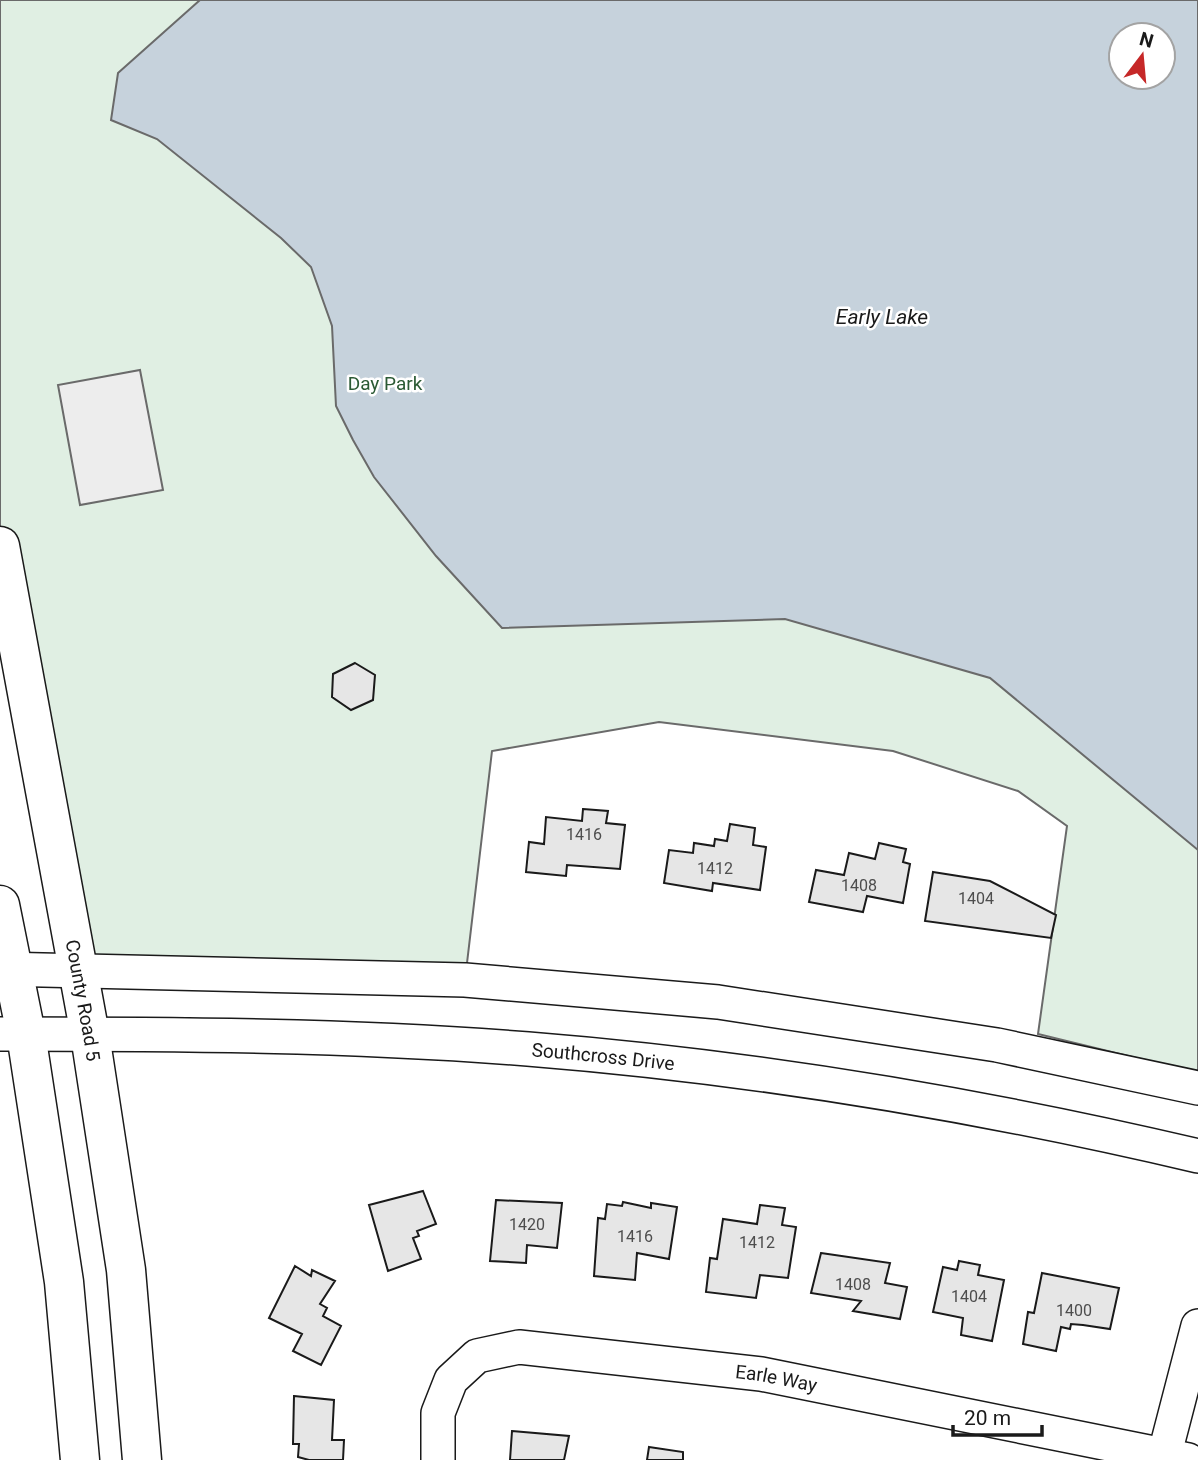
<svg xmlns="http://www.w3.org/2000/svg" width="1198" height="1460" viewBox="0 0 1198 1460" font-family="Roboto,sans-serif">
<style>
.green{fill:#e0efe3;stroke:#6a6a6a;stroke-width:2;fill-rule:evenodd}
.parking{fill:#ededed;stroke:#6a6a6a;stroke-width:2}
.water{fill:#c6d2dc;stroke:#6a6a6a;stroke-width:2;fill-rule:evenodd}
.building{fill:#e6e6e6;stroke:#1a1a1a;stroke-width:2}
.lines{fill:none;stroke-linecap:round;stroke-linejoin:round}
.minor-casing{stroke:#1a1a1a;stroke-width:36}
.major-casing{stroke:#1a1a1a;stroke-width:41}
.minor{stroke:#fff;stroke-width:33}
.major{stroke:#fff;stroke-width:38}
.labels{text-anchor:middle;stroke-width:5;stroke-linejoin:round;paint-order:stroke}
.number-label{font-size:16px;fill:#4d4d4d}
.park-label{font-size:19px;fill:#2b5a34;stroke:#fff}
.street-label{font-size:19px;fill:#1a1a1a;stroke:#fff}
.water-label{font-size:21px;font-style:italic;fill:#1a1a1a;stroke:#fff}
</style>
<rect width="100%" height="100%" fill="#fff"/>
<!-- green -->
<path class="green" d="M0,0H1198V1073L1038,1034L1067,826L1018,791L893,751L659,722L492,751L465,980L76,970L0,546ZM1121,35H1163V77H1121Z"/>
<!-- parking -->
<path class="parking" d="M140,370L163,490L80,505L58,385Z"/>
<!-- water -->
<path class="water" d="M200,0H1198V850L990,678L785,619L502,628L436,556L374,477L353,440L336,406L332,326L311,267L281,238L157,139L111,120L118,73ZM1121,35H1163V77H1121Z"/>
<!-- building -->
<path class="building" d="M355,663L375,675L373,700L351,710L332,697L333,674Z
M583,809L608,811L606,823L625,825L620,869L567,865L566,876L526,872L529,842L544,844L546,817L582,821Z
M730,824L755,828L753,845L766,847L760,890L713,883L712,891L664,883L669,850L693,853L694,843L714,846L715,839L727,841Z
M879,843L906,849L903,862L910,864L903,903L867,896L863,912L809,902L816,870L844,875L849,853L875,859Z
M933,872L990,881L1056,915L1051,938L925,921Z
M423,1191L436,1224L417,1231L419,1236L413,1238L421,1259L388,1271L369,1205Z
M496,1200L562,1203L557,1248L527,1245L526,1263L490,1261Z
M623,1202L651,1208V1203L677,1207L669,1259L637,1253L635,1280L594,1276L598,1218L605,1219L607,1204L622,1206Z
M760,1205L785,1208L782,1225L796,1227L788,1278L760,1275L756,1298L706,1292L710,1258L717,1259L723,1219L757,1224Z
M821,1253L890,1263L885,1283L907,1287L900,1319L853,1311L861,1301L811,1293Z
M959,1261L980,1265L978,1275L1004,1280L992,1341L961,1335L963,1318L933,1312L943,1267L957,1270Z
M295,1266L311,1276L312,1270L335,1281L320,1304L327,1308L323,1316L341,1326L321,1365L293,1351L302,1334L269,1318Z
M1042,1273L1119,1288L1110,1329L1083,1325L1071,1324L1070,1329L1061,1327L1056,1351L1023,1344L1028,1312L1034,1313Z
M294,1396L334,1400L332,1440H344L343,1460H309L298,1457L299,1444H293Z
M512,1431L569,1436L564,1460H510Z
M649,1447L683,1452V1460H647Z"/>
<g class="lines">
<!-- minor casing -->
<g class="minor-casing">
<g id="minor">
<path d="M0,969L465,980L718,1002L997,1045L1198,1088"/>
<path id="s1" d="M0,1034C175,1034 353,1035 528,1049C753,1067 977,1104 1198,1156"/>
<path d="M1165,1453L1198,1326"/>
<path id="s2" d="M438,1460V1413L451,1380L477,1356L519,1347L761,1374L1188,1460"/>
</g>
</g>
<!-- major casing -->
<g class="major-casing">
<g id="major">
<path id="s3" d="M0,546L90,1035L126,1270L142,1460"/>
<path d="M0,905L26,1034L64,1282L80,1460"/>
</g>
</g>
<!-- minor -->
<use href="#minor" class="minor"/>
<!-- major -->
<use href="#major" class="major"/>
</g>
<g class="labels">
<!-- number labels -->
<g class="number-label">
<text x="584" y="840">1416</text>
<text x="715" y="874">1412</text>
<text x="859" y="891">1408</text>
<text x="976" y="904">1404</text>
<text x="527" y="1230">1420</text>
<text x="635" y="1242">1416</text>
<text x="757" y="1248">1412</text>
<text x="853" y="1290">1408</text>
<text x="969" y="1302">1404</text>
<text x="1074" y="1316">1400</text>
</g>
<!-- park labels -->
<g class="park-label">
<text x="385" y="390">Day Park</text>
</g>
<!-- street labels -->
<g class="street-label">
<text dy="7" stroke="none"><textPath href="#s3" startOffset="462">County Road 5</textPath></text>
<text dy="7" stroke="none"><textPath href="#s1" startOffset="604">Southcross Drive</textPath></text>
<text dy="7" stroke="none"><textPath href="#s2" startOffset="420">Earle Way</textPath></text>
</g>
<!-- water labels -->
<g class="water-label">
<text x="882" y="324">Early Lake</text>
</g>
</g>
<!-- north arrow -->
<g transform="translate(1142 56) rotate(16)"><circle r="33" fill="#ffffff" stroke="#a3a3a3" stroke-width="2"/>
<path d="M0-5L12 26L0 18L-12 26Z" fill="#c62828"/>
<text y="-10" font-size="19" font-weight="bold" text-anchor="middle" fill="#1a1a1a">N</text>
</g>
<!-- scale -->
<path d="M953 1425v10h89v-10" fill="none" stroke="#1a1a1a" stroke-width="3.5"/>
<text x="964" y="1425" font-size="21" fill="#1a1a1a" stroke="#ffffff" stroke-width="5" paint-order="stroke">20 m</text>
</svg>
